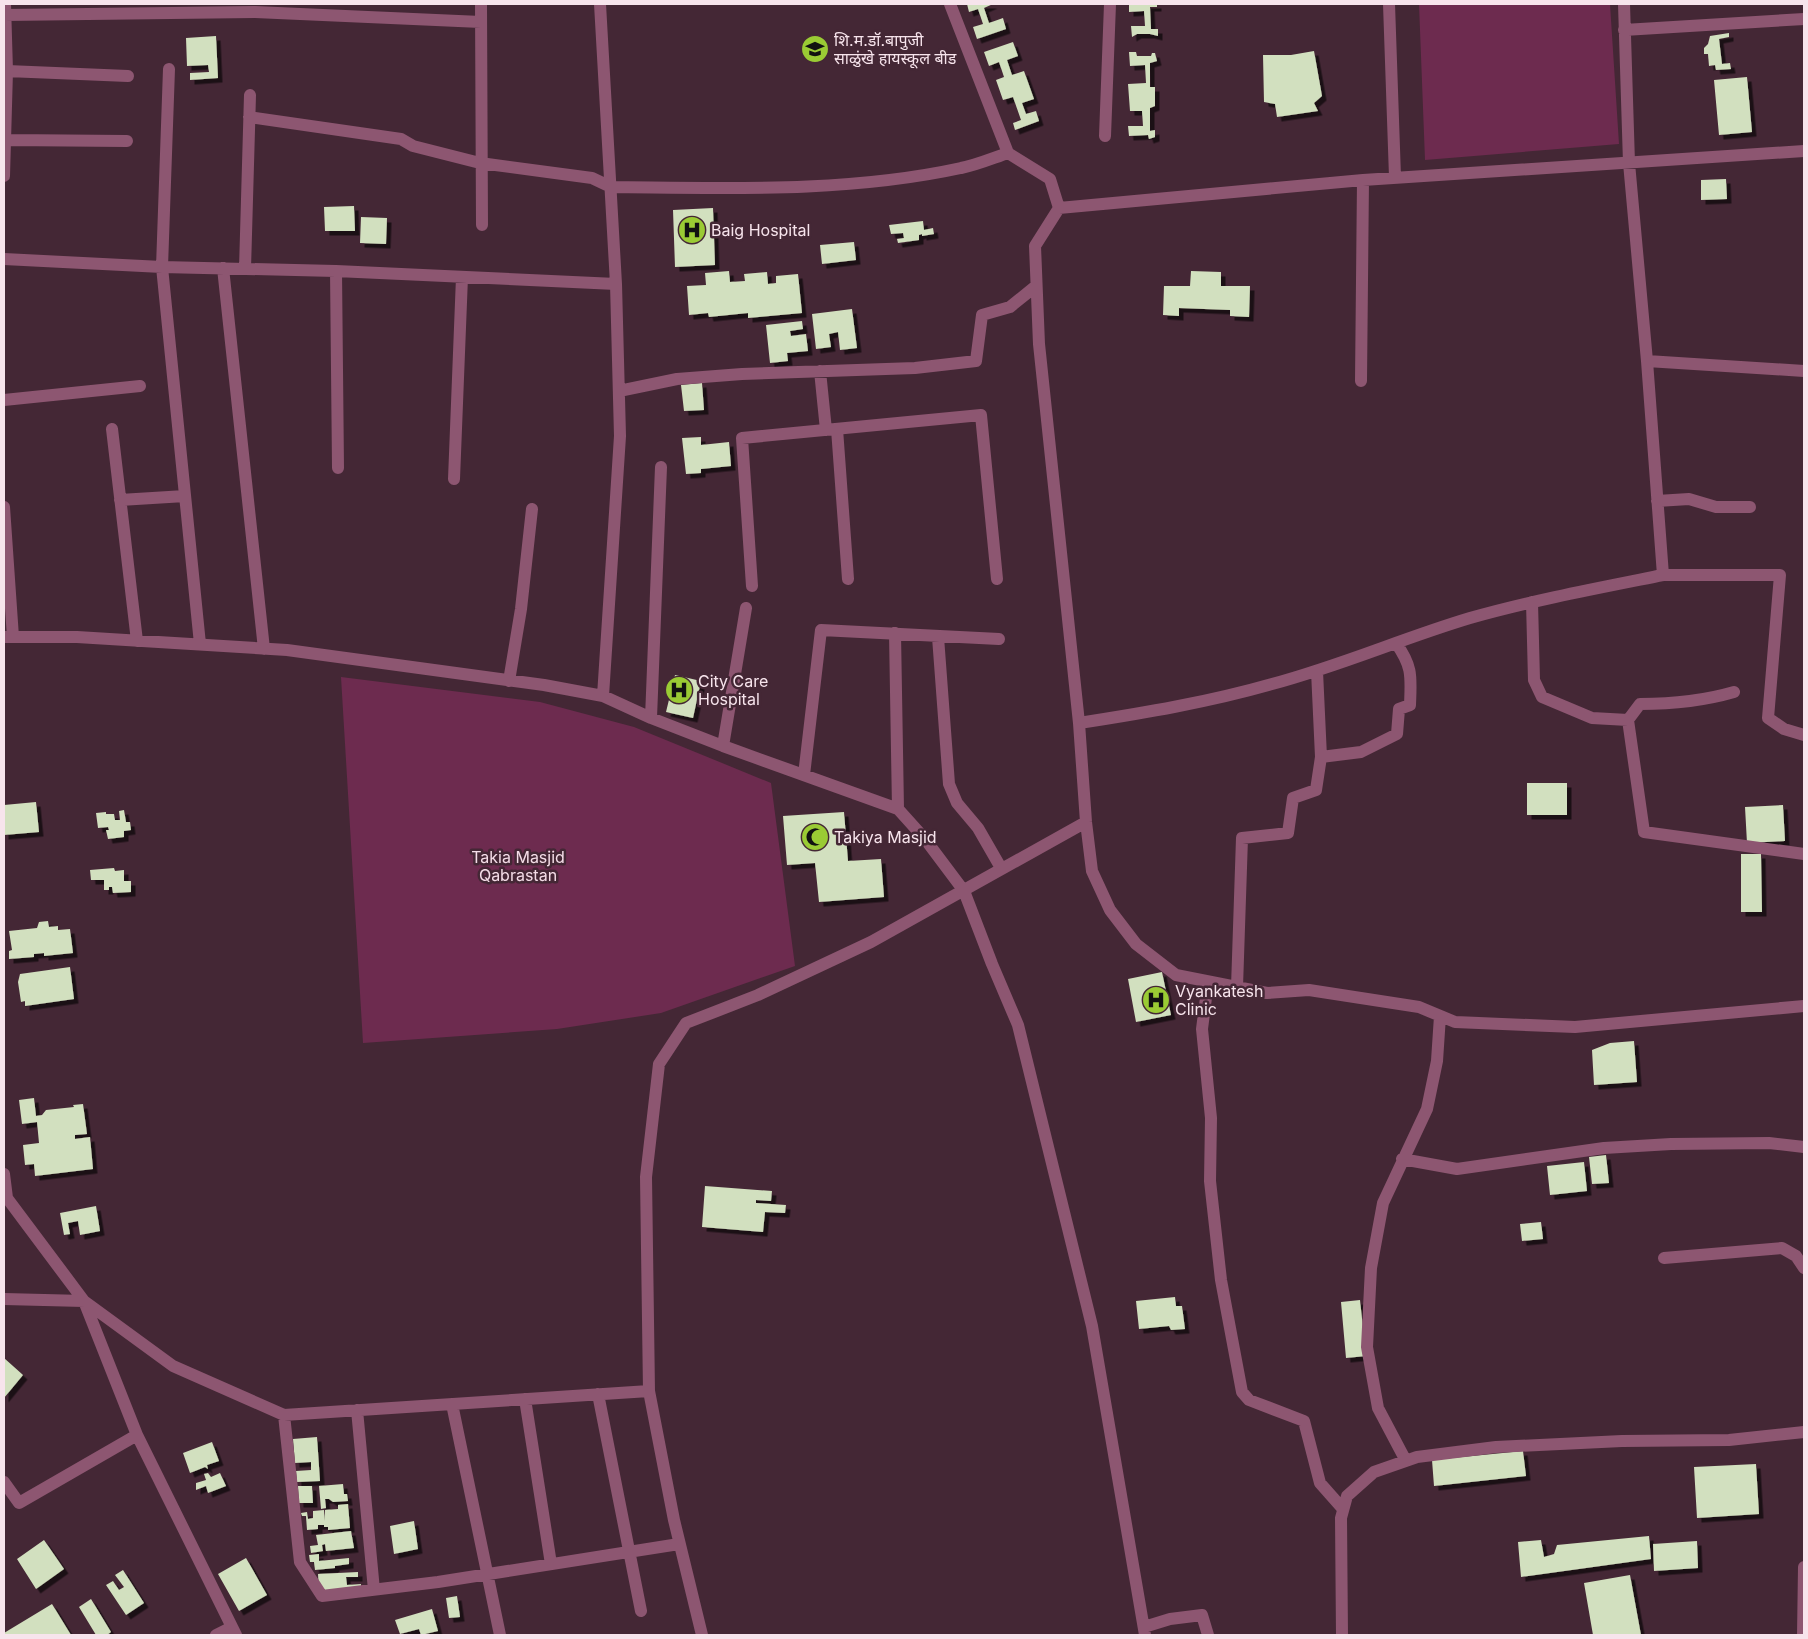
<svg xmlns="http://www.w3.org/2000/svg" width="1808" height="1639" viewBox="0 0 1808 1639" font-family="Inter,'Noto Sans Devanagari',sans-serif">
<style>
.green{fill:#6d2b4f}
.building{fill:#d2e0bf;filter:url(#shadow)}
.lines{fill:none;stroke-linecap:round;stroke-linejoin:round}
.minor{stroke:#8d5671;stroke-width:12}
.labels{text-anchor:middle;stroke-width:5;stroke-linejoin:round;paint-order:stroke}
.poi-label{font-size:16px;fill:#f7e4ec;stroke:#442735;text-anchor:start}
.park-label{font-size:16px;fill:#f4dce7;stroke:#442735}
</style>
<defs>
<filter id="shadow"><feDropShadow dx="4.5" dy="4.5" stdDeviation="0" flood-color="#0009"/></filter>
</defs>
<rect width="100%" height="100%" fill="#442735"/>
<!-- green -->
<path class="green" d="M1419,4H1610L1619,144L1425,160Z
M341,677L540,702L634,727L771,783L795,966L661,1013L557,1029L363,1043Z"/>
<!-- building -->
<path class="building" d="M967,4H993L984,8L989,23L1003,18L1006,29L977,39L973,27L983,24L978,9L969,12Z
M1129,4H1157V7H1150L1151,29H1158V36L1150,34H1137L1132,37L1131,26H1145L1144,11L1129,12Z
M1729,33V37L1719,39L1722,64L1730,63L1731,69L1716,70L1715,65L1709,66L1708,54H1704V48L1708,44L1710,36Z
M216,36L218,78L190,80V73L209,72L208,65L187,66L186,38Z
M1013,42L1018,56L1007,60L1012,75L1024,71L1034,99L1022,103L1026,114L1036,111L1039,121L1015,130L1013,123L1021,120L1013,97L1003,100L996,80L1004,77L999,62L989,66L984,52Z
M1314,51L1322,96L1314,103L1318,111L1277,117L1275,104L1264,102L1263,55H1291Z
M1129,52H1136L1137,56H1151L1152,53H1155L1157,61L1150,63V87H1155V106L1150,108V131L1155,130V137L1149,139L1148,135L1129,136L1128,126H1143L1142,111H1130L1128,84L1146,83L1145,65L1130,66Z
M1747,77L1752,132L1719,135L1714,80Z
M1726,179L1727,199L1701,200V180Z
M354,206L355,231H325L324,207Z
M713,208L715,265L675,267L673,210Z
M361,217L387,218L386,244L360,243Z
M923,221L924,230L933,228L934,234L922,236V234L919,235V240L898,243L897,239L904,238L903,233L891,234L889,225Z
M854,242L856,260L822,264L820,245Z
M729,271L730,282L745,281L744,274L767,272L768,284L776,283V276L798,274L802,313L748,318V313L709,317L708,313L689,315L687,286L706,285L705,273Z
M1191,271L1221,272V286H1250L1249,317L1230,316V310L1179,308V316L1163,315L1164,286H1190Z
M852,309L857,348L840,350L838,332L829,334L831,347L816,349L812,314Z
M802,321L803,329L790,331L791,336L806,334L808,351L787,353L788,361L770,363L766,325Z
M702,383L704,410L684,411L681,385Z
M701,437V445L729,442L731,466L701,469V473L686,474L682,438Z
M675,675L701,681L693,718L666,712Z
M1527,783H1567V815H1527Z
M36,802L39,832L4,835V805Z
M1783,805L1785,841L1747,843L1745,807Z
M124,810L126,822H130L131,830L124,831V837L108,839L106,830H109L108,827L98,828L96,813L106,812V814H114L115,820H120L119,811Z
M844,812L848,861L881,859L884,897L819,902L815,863L787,865L783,816Z
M1741,854H1761L1762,912H1741Z
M114,868L115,871L124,870V881H131V892L113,893L112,887H109V890H104V880H91L90,870Z
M48,921L49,927L58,926V930L70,929L73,953L44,956V953L34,954V957L9,959V951L12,950L9,931L37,928L39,922Z
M70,967L74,999L25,1006V1001L21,1002L18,982L20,974Z
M1162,972L1171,1015L1136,1022L1128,979Z
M1634,1041L1637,1082L1594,1085L1592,1050L1610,1043Z
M34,1098L36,1116L42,1115L46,1110L74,1107L73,1105L83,1104L87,1134L75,1135V1139L90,1137L93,1169L35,1176L34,1164L25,1165L23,1145L39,1143L37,1122L22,1124L19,1100Z
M1606,1155L1609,1183L1592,1184L1589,1157Z
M1584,1162L1587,1191L1550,1195L1547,1166Z
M705,1186L772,1191L771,1201L756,1200V1203L786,1205L785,1213L765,1212L763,1232L702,1227Z
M96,1206L100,1231L80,1235L78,1221L68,1223L70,1234L64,1235L60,1213Z
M1541,1222L1543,1239L1522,1241L1520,1224Z
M1175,1297L1176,1306H1182L1185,1329L1171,1330L1169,1326L1139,1329L1136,1301Z
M1360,1300L1366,1356L1346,1358L1341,1302Z
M4,1358L23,1375L4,1398Z
M317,1437L320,1481L297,1482L296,1471L311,1470V1462L295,1463L293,1439Z
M212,1442L219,1461L207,1465L208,1469L205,1467L190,1473L183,1453Z
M1523,1451L1526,1476L1434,1486L1432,1460Z
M1756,1464L1759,1514L1697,1518L1694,1467Z
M208,1473L211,1477L220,1473L226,1486L208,1493L206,1486L196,1490V1483L206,1480L204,1474Z
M343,1484L344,1494H347L348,1501L333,1502L329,1499H325L326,1508L321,1509L319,1486Z
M298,1486H312L313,1503H299Z
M348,1504L350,1528L328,1530V1527H324V1525H318V1529L307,1530L306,1516H302L301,1513L307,1512L308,1519L313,1518V1511L324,1510L325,1521V1510L338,1509V1505Z
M414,1521L418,1549L394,1554L390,1526Z
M351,1531L354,1548L326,1551L325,1544L322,1545L323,1551L311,1553L310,1546L318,1545L316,1535Z
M1649,1536L1651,1559L1521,1577L1518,1542L1541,1540L1544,1557L1554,1554L1557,1545Z
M44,1540L64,1569L36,1589L17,1559Z
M1697,1541L1698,1568L1654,1571L1653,1544Z
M319,1554V1561L349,1558V1564L335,1566V1568L315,1570L314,1562H310L309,1555Z
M246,1558L267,1595L239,1611L218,1574Z
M123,1570L144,1603L126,1615L106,1585L113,1581L119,1590L124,1587L115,1575Z
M358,1572V1577H346L347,1585L361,1584V1589L319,1591L318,1574Z
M1630,1575L1641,1635H1593L1584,1583Z
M457,1596L460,1617L449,1618L446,1598Z
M91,1599L111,1632L107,1635H96L79,1607Z
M52,1604L71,1635H4V1633Z
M432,1609L438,1631L421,1635L419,1629L400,1634L395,1620Z"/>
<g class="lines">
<!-- minor -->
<path class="minor" d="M481,4L482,225
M600,4L616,284L620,436L603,696
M950,4L1008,153L1050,179L1059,208L1035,246L1039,344L1079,723L1086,822L1092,871L1110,910L1136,944L1176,975L1267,993L1309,990L1419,1007L1455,1022L1575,1027L1804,1006
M1389,4L1395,177
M4,15L255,12L481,22
M1624,30L1804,19
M169,69L162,267L200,644
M7,71L128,76
M249,117L401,139L413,146L480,163L592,178L611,187C728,188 846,193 961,168C977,165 993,158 1008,153
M1105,136L1110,4
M6,140L127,141
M4,176L7,71L5,4
M1059,208L1363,180L1804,151
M4,259L162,267L336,271L616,284
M223,268L264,649
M245,269L250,95
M336,271L338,468
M1647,361L1804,371
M820,371L826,430
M1361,381L1363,180
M619,391L677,379L742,374L915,368L976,361L982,315L1010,307L1036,286
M4,400L140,386
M112,429L137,641
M837,429L848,579
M454,479L462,277
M120,500L185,496
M1657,501L1689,499L1716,507H1750
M4,507L13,637
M1663,575H1780L1768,718L1784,729L1804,735
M752,586L742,438L981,415L997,579
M1532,602L1534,680L1542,697L1592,718L1628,720L1640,704C1673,704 1703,701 1734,692
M895,633L898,809
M4,637H77L287,650L544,685L603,696L651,718L723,746L898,809L925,839L964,891L992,964L1018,1025L1092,1326L1145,1635
M938,637L949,784L957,803L978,828L1001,868
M1317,671L1321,757
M509,681L521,609L532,509
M651,718L661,467
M1628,720L1644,832L1804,854
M1079,723C1144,713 1209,702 1272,684C1340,666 1403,638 1470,618C1534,600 1598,588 1663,575L1647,361L1629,163L1624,4
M723,746L746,608
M804,775L821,630L999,639
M1208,982L1202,1029L1211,1118L1210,1181L1221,1280L1242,1392L1249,1400L1304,1421L1320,1483L1343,1509
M1237,987L1242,838L1288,833L1293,798L1316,790L1321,757L1361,752L1397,734L1399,709L1410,705C1411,677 1413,667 1396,643
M1402,1159L1457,1169L1604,1148L1671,1144L1769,1143L1804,1147
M4,1174L7,1198L84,1301L173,1366L284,1415L649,1391
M1664,1258L1782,1248L1796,1256L1804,1268
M4,1299L84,1301L137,1435L232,1627
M598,1394L641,1611
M525,1399L551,1564
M452,1404L500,1635
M357,1410L374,1590
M284,1415L300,1562L322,1596L438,1582L679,1544
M1406,1461L1378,1408L1367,1347L1371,1268L1383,1203L1427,1109L1437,1061L1440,1016
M4,1482L19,1503L137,1435
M1144,1627L1170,1619L1202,1615L1208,1635
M216,1635L232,1627L236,1635
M702,1635L674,1520L649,1391L646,1177L659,1064L686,1023L758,995L871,942L1086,822
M1342,1635L1341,1518L1347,1496L1374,1472L1417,1457L1496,1447L1622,1441L1729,1440L1804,1432
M1803,1635L1804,1567"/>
</g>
<!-- icons -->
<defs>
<g id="university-disc" transform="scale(1.4375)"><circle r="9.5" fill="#9acb34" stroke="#442735"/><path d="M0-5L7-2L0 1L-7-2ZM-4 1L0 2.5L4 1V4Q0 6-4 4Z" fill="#111"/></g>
<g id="hospital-disc" transform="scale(1.4375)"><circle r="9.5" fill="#9acb34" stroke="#442735"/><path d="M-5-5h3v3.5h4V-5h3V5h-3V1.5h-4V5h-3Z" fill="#111"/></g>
<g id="mosque-disc" transform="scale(1.4375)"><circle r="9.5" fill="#9acb34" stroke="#442735"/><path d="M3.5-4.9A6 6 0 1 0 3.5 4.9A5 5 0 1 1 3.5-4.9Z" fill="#111"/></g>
</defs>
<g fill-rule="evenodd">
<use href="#university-disc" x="815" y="49"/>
<use href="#hospital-disc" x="692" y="230"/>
<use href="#hospital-disc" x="679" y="690"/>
<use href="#mosque-disc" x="815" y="837"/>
<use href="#hospital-disc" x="1156" y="1000"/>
</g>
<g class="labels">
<!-- poi labels -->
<g class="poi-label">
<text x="834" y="46">शि.म.डॉ.बापुजी<tspan x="834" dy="18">साळुंखे हायस्कूल बीड</tspan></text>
<text x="711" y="236">Baig Hospital</text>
<text x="698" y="687">City Care<tspan x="698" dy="18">Hospital</tspan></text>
<text x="834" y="843">Takiya Masjid</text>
<text x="1175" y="997">Vyankatesh<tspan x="1175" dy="18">Clinic</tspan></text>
</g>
<!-- park labels -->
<g class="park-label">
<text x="518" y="863">Takia Masjid<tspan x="518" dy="18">Qabrastan</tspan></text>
</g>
</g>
<!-- border -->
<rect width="1808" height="1639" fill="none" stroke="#f7e4ec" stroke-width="10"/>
</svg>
